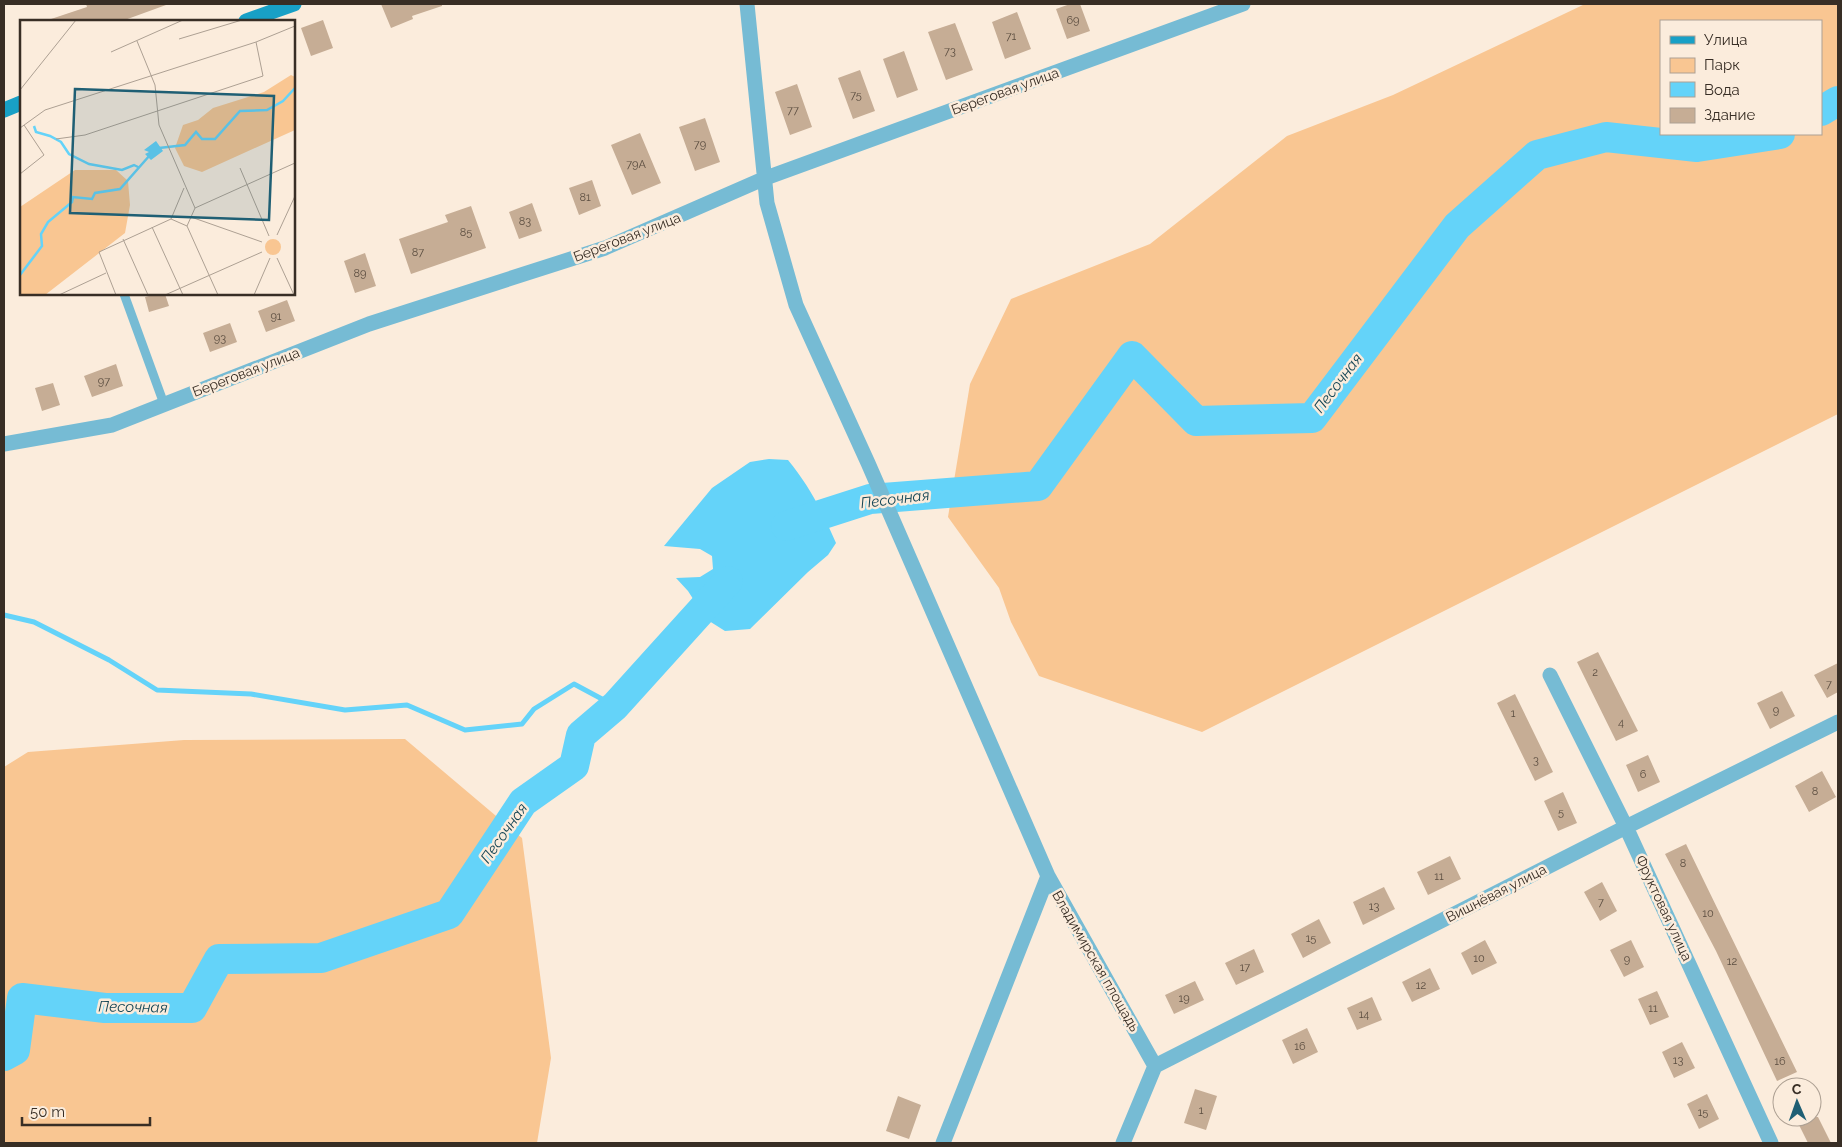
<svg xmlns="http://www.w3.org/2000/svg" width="1842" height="1147" viewBox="0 0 1842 1147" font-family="Raleway,sans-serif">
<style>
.green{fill:#f9c692;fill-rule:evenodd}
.water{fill:#64d3f9}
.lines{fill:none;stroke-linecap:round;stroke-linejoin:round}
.stream{stroke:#64d3f9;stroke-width:5}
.river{stroke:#64d3f9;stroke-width:30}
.building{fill:#c6ad95}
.lane{stroke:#76bbd4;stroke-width:9}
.street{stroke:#76bbd4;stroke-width:15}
.secondary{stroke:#18a0c6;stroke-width:15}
.labels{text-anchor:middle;stroke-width:5;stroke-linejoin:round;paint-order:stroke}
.number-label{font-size:11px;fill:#5c4e41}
.street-label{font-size:14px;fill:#382e25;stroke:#fbecdc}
.water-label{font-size:15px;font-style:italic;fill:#144555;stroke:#fbecdc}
.inset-river{fill:none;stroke:#64d3f9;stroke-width:2.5}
.inset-road{fill:none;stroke:#ada093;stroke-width:1}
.view{fill:#1f5f74;fill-opacity:0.15;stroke:#1f5f74;stroke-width:2.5}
.inset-edge{fill:none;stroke:#382e25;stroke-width:2.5}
</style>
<rect width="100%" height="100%" fill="#fbecdc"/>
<!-- green -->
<path class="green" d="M1585,4H1838V414L1202,732L1039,676L1011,622L999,588L948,517L970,384L1011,299L1150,244L1287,136L1393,95ZM1661,21H1821V134H1661Z
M405,739L522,838L551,1058L537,1143H4V767L28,752L184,740Z"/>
<!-- water -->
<path class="water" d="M769,459L788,460C810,487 822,511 836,543L828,555L808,572L750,629L725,631L706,619L688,591L676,578L700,577L713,569L712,556L700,549L664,546L712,488L750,462Z"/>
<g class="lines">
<!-- stream -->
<path class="stream" d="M4,615L34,622L109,660L157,690L251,694L345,710L407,705L465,730L522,724L534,709L574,684L615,706"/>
<!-- river -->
<path class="river" d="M1821,111L1838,101
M786,526L870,499L1038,486L1132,356L1196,421L1312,418L1457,226L1537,155L1606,137L1697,147L1780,134
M4,1056L15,1050L22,998L105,1008H192L219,959L321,958L449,914L523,802L574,766L581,735L615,706L728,581"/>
</g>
<!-- building -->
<path class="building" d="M86,4H165L166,5L122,21H52L51,19L87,7Z
M381,4H442V6L412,16L413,19L391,28Z
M1070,4H1080L1090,31L1067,39L1056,9Z
M1017,12L1031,49L1005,59L992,22Z
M323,20L333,48L311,56L301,28Z
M955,23L973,70L946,80L928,32Z
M904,51L918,90L897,98L883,59Z
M860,70L875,111L853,119L838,78Z
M797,84L812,127L790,135L775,92Z
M705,118L720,162L695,171L679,127Z
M640,133L661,183L632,195L611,145Z
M592,180L601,206L579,215L569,188Z
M532,203L542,231L519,239L509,212Z
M471,206L486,248L411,274L399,239L448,222L445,215Z
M365,253L376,286L355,293L344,261Z
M157,294H165L169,306L149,312L145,297Z
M287,300L295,321L266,332L258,311Z
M230,323L237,342L210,352L203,333Z
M116,364L123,386L92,397L84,376Z
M53,383L60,405L42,411L35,388Z
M1598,652L1638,731L1616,741L1577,662Z
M1838,663V692L1827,698L1814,675Z
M1782,691L1795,716L1770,729L1757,703Z
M1515,694L1553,772L1535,781L1497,703Z
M1648,755L1660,782L1638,792L1626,765Z
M1822,771L1836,797L1809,812L1795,786Z
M1563,792L1577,823L1558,831L1544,801Z
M1686,844L1797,1072L1777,1081L1716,951L1665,854Z
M1450,856L1461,879L1428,895L1417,872Z
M1602,882L1617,911L1600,921L1584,892Z
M1384,887L1395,909L1363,925L1353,902Z
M1319,919L1331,943L1303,958L1291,934Z
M1485,940L1497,963L1472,975L1461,953Z
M1631,940L1644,967L1624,977L1610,950Z
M1254,949L1264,972L1236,985L1225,963Z
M1430,968L1440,989L1412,1002L1402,982Z
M1195,981L1204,1000L1174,1014L1165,995Z
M1657,991L1669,1017L1650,1025L1638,999Z
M1372,997L1382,1020L1357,1030L1347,1008Z
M1307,1028L1318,1052L1293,1064L1282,1040Z
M1682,1042L1695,1068L1674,1078L1662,1052Z
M1195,1089L1217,1096L1206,1130L1184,1123Z
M1707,1094L1719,1119L1699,1129L1687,1104Z
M898,1096L921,1105L909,1139L886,1131Z
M1795,1117H1818L1831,1143H1808Z"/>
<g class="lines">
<!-- lane -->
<path class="lane" d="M124,294L164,404"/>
<!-- street -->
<path class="street" d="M747,4L767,203L796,305L868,463L1048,876L1155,1066
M4,444L112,425L369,324L605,248L763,179L1243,4
M1550,675L1626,827L1771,1143
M1155,1066L1626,827L1838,722
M943,1143L1048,876
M1123,1143L1155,1066"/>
<!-- secondary -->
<path class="secondary" d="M246,21L294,4
M4,110L21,103"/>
</g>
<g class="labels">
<!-- number labels -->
<g class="number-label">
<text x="1073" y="24">69</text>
<text x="1011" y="40">71</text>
<text x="950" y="55">73</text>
<text x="856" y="99">75</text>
<text x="793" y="114">77</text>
<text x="700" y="148">79</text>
<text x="636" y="168">79А</text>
<text x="585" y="201">81</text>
<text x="525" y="225">83</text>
<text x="466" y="236">85</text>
<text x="418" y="256">87</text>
<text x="360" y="277">89</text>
<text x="276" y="320">91</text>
<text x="220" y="342">93</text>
<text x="104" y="385">97</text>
<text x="1595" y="676">2</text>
<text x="1829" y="688">7</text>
<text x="1776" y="714">9</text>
<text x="1513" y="717">1</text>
<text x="1621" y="726">4</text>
<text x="1536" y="764">3</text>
<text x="1643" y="778">6</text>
<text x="1815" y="795">8</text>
<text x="1561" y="816">5</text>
<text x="1683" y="867">8</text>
<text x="1439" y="880">11</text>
<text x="1601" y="906">7</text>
<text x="1374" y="910">13</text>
<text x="1708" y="917">10</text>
<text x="1311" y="942">15</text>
<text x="1479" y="962">10</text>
<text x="1627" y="963">9</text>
<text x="1732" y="965">12</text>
<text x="1245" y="971">17</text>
<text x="1421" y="989">12</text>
<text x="1184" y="1002">19</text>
<text x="1653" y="1012">11</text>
<text x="1364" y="1018">14</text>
<text x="1300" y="1050">16</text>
<text x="1678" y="1064">13</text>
<text x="1780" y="1065">16</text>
<text x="1201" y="1114">1</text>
<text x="1703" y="1116">15</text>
</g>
<!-- street labels -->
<g class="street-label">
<text transform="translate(1005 91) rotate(-20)" y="5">Береговая улица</text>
<text transform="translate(627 237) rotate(-21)" y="5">Береговая улица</text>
<text transform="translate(246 372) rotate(-21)" y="5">Береговая улица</text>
<text transform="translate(1496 893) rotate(-27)" y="5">Вишнёвая улица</text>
<text transform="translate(1664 908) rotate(65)" y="5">Фруктовая улица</text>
<text transform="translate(1096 961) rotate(60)" y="5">Владимирская площадь</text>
</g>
<!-- water labels -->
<g class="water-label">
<text transform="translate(1338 383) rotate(-53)" y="5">Песочная</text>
<text transform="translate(895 499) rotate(-7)" y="5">Песочная</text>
<text transform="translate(504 833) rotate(-55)" y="5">Песочная</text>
<text transform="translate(133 1007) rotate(1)" y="5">Песочная</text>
</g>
</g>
<!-- overview -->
<g transform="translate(20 20)">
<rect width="275" height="275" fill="#fbecdc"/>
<path d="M271,55L275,57V110L182,152L164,146L155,128L163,105L178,100L193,88L244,72ZM55,150H96L108,161L110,185L105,213L25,275H0V187ZM245 227a8 8 0 1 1 16 0a8 8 0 1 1-16 0Z" fill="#f9c692"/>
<path d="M136,121L143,131L131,140L125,134L129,132L124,130Z" fill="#64d3f9"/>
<path class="inset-river" d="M14,106L16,112L30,116L41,122L49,134L69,144L102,150L114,145L118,147M139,128L165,125L176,112L182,119H195L220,91L247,90L263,81L275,68M0,255L22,226L21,214L28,202L52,182L53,177L72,179L75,173L100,169L130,135"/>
<path class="inset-road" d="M159,19L222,0M117,21L135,65L139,105L175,188M91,32L163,0M0,70L56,0M0,108L25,90L236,22L275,6M36,119L65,115L243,56L236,22M220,148L249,216M0,154L24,135L4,105M175,188L275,143M171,197L242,222M151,199L164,168M151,199L167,206M167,206L198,275M167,206L175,188M132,207L163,275M257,215L275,176M103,219L128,275M257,238L274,275M39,275L86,253M96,275L79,232L151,199M145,275L242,232M234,275L250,238"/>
<path class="view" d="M55,69L254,76L249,200L50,193Z"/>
<rect width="275" height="275" class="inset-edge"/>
</g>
<!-- border -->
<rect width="1842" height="1147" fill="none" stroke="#382e25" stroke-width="10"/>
<!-- legend -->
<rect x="1660" y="20" width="162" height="115" fill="#fbecdc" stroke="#ada093"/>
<rect x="1670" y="36" width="25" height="8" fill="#18a0c6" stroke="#ada093"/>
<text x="1704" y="45" font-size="15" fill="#382e25">Улица</text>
<rect x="1670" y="58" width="25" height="15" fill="#f9c692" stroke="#ada093"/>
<text x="1704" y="70" font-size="15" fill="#382e25">Парк</text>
<rect x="1670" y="82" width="25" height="15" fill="#64d3f9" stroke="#ada093"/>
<text x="1704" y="95" font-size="15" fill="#382e25">Вода</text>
<rect x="1670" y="108" width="25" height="15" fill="#c6ad95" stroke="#ada093"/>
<text x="1704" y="120" font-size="15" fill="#382e25">Здание</text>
<!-- north arrow -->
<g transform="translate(1797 1102) rotate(358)"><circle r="24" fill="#fbecdc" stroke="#ada093"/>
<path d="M0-4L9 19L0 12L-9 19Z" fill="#1f5f74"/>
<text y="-8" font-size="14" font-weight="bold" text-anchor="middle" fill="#382e25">С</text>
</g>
<!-- scale -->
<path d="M22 1117v8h128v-8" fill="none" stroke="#382e25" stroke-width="2.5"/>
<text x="30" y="1117" font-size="15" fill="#382e25" stroke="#fbecdc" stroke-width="4" paint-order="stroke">50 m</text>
</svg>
